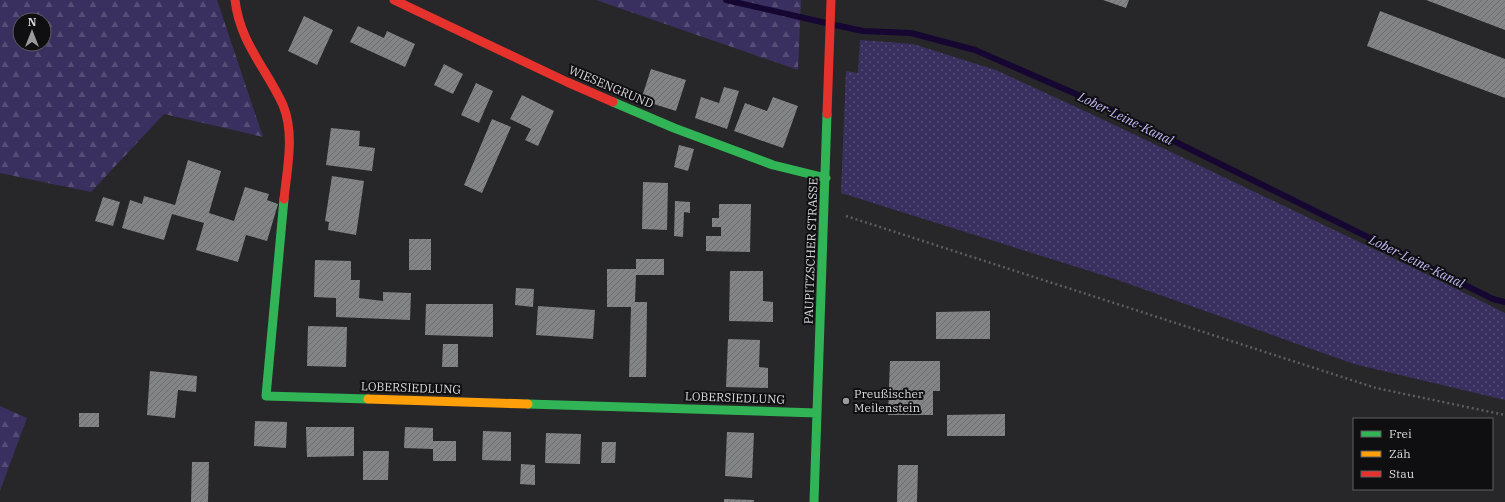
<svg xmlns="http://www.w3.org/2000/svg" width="1505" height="502" viewBox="0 0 1505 502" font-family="'IBM Plex Serif',serif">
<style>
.green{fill:url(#green-dots)}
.forest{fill:url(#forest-firs);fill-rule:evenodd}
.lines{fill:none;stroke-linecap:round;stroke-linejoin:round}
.stream{stroke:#160632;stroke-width:6}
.building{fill:url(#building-hatch)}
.path{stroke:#5d5c64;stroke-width:2.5;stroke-dasharray:2 3;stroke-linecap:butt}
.fast{stroke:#30b455;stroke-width:9}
.slow{stroke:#ff9f0a;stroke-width:9}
.jam{stroke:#e5322d;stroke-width:9}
.poi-dot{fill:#9b9a9e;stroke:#0f0e11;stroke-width:1.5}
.labels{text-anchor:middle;stroke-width:4;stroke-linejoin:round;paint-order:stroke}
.street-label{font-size:12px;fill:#dad9dd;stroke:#0f0e11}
.poi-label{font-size:12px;fill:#dad9dd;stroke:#0f0e11;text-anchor:start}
.water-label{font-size:13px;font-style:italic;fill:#c0b7f3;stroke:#0f0e11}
</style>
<defs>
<pattern id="green-dots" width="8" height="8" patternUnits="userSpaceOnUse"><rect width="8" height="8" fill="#3a305f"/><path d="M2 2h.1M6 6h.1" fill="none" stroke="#564d76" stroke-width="1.8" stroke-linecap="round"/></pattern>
<pattern id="forest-firs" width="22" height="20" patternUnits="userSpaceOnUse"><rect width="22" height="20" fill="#3a305f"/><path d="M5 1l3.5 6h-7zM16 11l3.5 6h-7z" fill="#564d76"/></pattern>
<pattern id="building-hatch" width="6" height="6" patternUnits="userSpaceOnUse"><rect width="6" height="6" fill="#838485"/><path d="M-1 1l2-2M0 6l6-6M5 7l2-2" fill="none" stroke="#6c6d6e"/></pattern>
</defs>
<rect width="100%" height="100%" fill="#272629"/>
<!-- green -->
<path class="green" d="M860,40L913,44L996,70L1104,120L1424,273L1505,313V400L1354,364L1115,279L841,193L846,71L858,73Z"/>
<!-- forest -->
<path class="forest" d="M0,0H217L263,137L164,114L91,192L0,173ZM20,20H44V44H20Z
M596,0H801L798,70Z
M0,406L27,418L0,491Z"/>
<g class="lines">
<!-- stream -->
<path class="stream" d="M726,0L826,23
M835,25L863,31L911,33L975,50L1099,104L1493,299L1505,302"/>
</g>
<!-- building -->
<path class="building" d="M1103,0H1129L1126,8Z
M1426,0H1505V30Z
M1380,11L1505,59V98L1367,46Z
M304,16L333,30L317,65L288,51Z
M358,26L384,38L387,31L415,44L405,67L350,42Z
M444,64L463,74L453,94L434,85Z
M651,69L686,80L676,111L641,100Z
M476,83L493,91L479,123L461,115Z
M724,87L739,91L727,129L695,118L701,97L719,103Z
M522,95L554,111L538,146L525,140L531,129L510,119Z
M773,97L798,106L783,148L734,131L745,103L767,111Z
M492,119L511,127L482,193L464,185Z
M331,128L360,131L359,146L375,148L372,171L326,165Z
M679,145L694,149L688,171L674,167Z
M188,160L221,171L209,213L234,221L245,187L269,194L267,200L278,204L267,241L246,235L238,262L196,250L204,223L172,214L164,240L122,228L130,200L142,204L144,196L175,205Z
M332,176L364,181L356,235L328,230L329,222L325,221Z
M643,182L668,183L667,230L642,229Z
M103,197L120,202L113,226L95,221Z
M675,201L690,202V213L684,212L683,237L674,236Z
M719,204H751L750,252L706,251V236H721V227H712V218H719Z
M409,239H431V270H409Z
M636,259H664V275H636L635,302H647L646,377H629L631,307H607V269H636Z
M315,260L351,261V280H360L359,298L383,301V292L411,293L410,320L336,317V298L314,297Z
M730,271H763V301L773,302V322L729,321Z
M516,288L534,289L533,307L515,305Z
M426,304H493V337L425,335Z
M538,306L595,310L593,339L536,335Z
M990,311V339H936V312Z
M308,326L347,327L346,367L307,366Z
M728,339L760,340L759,367L768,368V388L726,387Z
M443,344H458V367H442Z
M890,361H940V391H933V415H888Z
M150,371L197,376L196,392L178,390L175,418L147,415Z
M79,413H99V427H79Z
M1005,414V436H947V415Z
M255,421L287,422L286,448L254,446Z
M306,427H354V456L307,457Z
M405,427L433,428V441H456V461H433V449L404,448Z
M483,431L511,432V461L482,460Z
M727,432L754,433L752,478L725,476Z
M546,433L581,434L580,464L545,463Z
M602,442H616L615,463H601Z
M363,451H389L388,480H363Z
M192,462H209L208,502H191Z
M521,464L535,465V485L520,484Z
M898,465H918L917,502H897Z
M724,499L754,500V502H724Z"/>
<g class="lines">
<!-- path -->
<path class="path" d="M846,216L1376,388L1505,415"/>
<!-- fast -->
<path class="fast" d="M613,102L674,128L773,165L826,178
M284,199L266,396L368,399
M528,404L817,413
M814,502L827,114"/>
<!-- slow -->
<path class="slow" d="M368,399L528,404"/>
<!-- jam -->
<path class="jam" d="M235,0C240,43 266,68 283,105C295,134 287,169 284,199
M394,0L567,82L613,102
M827,114L831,0"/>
</g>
<!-- markers -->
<circle class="poi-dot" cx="846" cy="401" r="4"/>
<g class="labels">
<!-- street labels -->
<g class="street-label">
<text transform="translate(611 87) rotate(23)" y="4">WIESENGRUND</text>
<text transform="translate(811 251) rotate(-88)" y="4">PAUPITZSCHER STRASSE</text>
<text transform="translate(411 388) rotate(2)" y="4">LOBERSIEDLUNG</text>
<text transform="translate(735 398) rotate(2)" y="4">LOBERSIEDLUNG</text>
</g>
<!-- poi labels -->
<g class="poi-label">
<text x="854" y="398">Preußischer<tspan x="854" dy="14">Meilenstein</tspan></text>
</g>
<!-- water labels -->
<g class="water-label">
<text transform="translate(1126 118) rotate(26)" y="5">Lober-Leine-Kanal</text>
<text transform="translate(1417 261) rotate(26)" y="5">Lober-Leine-Kanal</text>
</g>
</g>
<!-- legend -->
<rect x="1353" y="418" width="140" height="72" fill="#0f0e11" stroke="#605f63"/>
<rect x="1361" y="431" width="20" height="6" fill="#30b455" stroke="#605f63"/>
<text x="1389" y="438" font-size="12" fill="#dad9dd">Frei</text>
<rect x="1361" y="451" width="20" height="6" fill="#ff9f0a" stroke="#605f63"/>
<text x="1389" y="458" font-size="12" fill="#dad9dd">Zäh</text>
<rect x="1361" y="471" width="20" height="6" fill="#e5322d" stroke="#605f63"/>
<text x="1389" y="478" font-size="12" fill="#dad9dd">Stau</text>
<!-- north arrow -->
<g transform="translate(32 32)"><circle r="19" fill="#0f0e11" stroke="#605f63"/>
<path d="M0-3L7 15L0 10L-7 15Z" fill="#9b9a9e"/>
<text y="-6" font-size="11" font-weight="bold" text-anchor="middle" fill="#dad9dd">N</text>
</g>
</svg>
